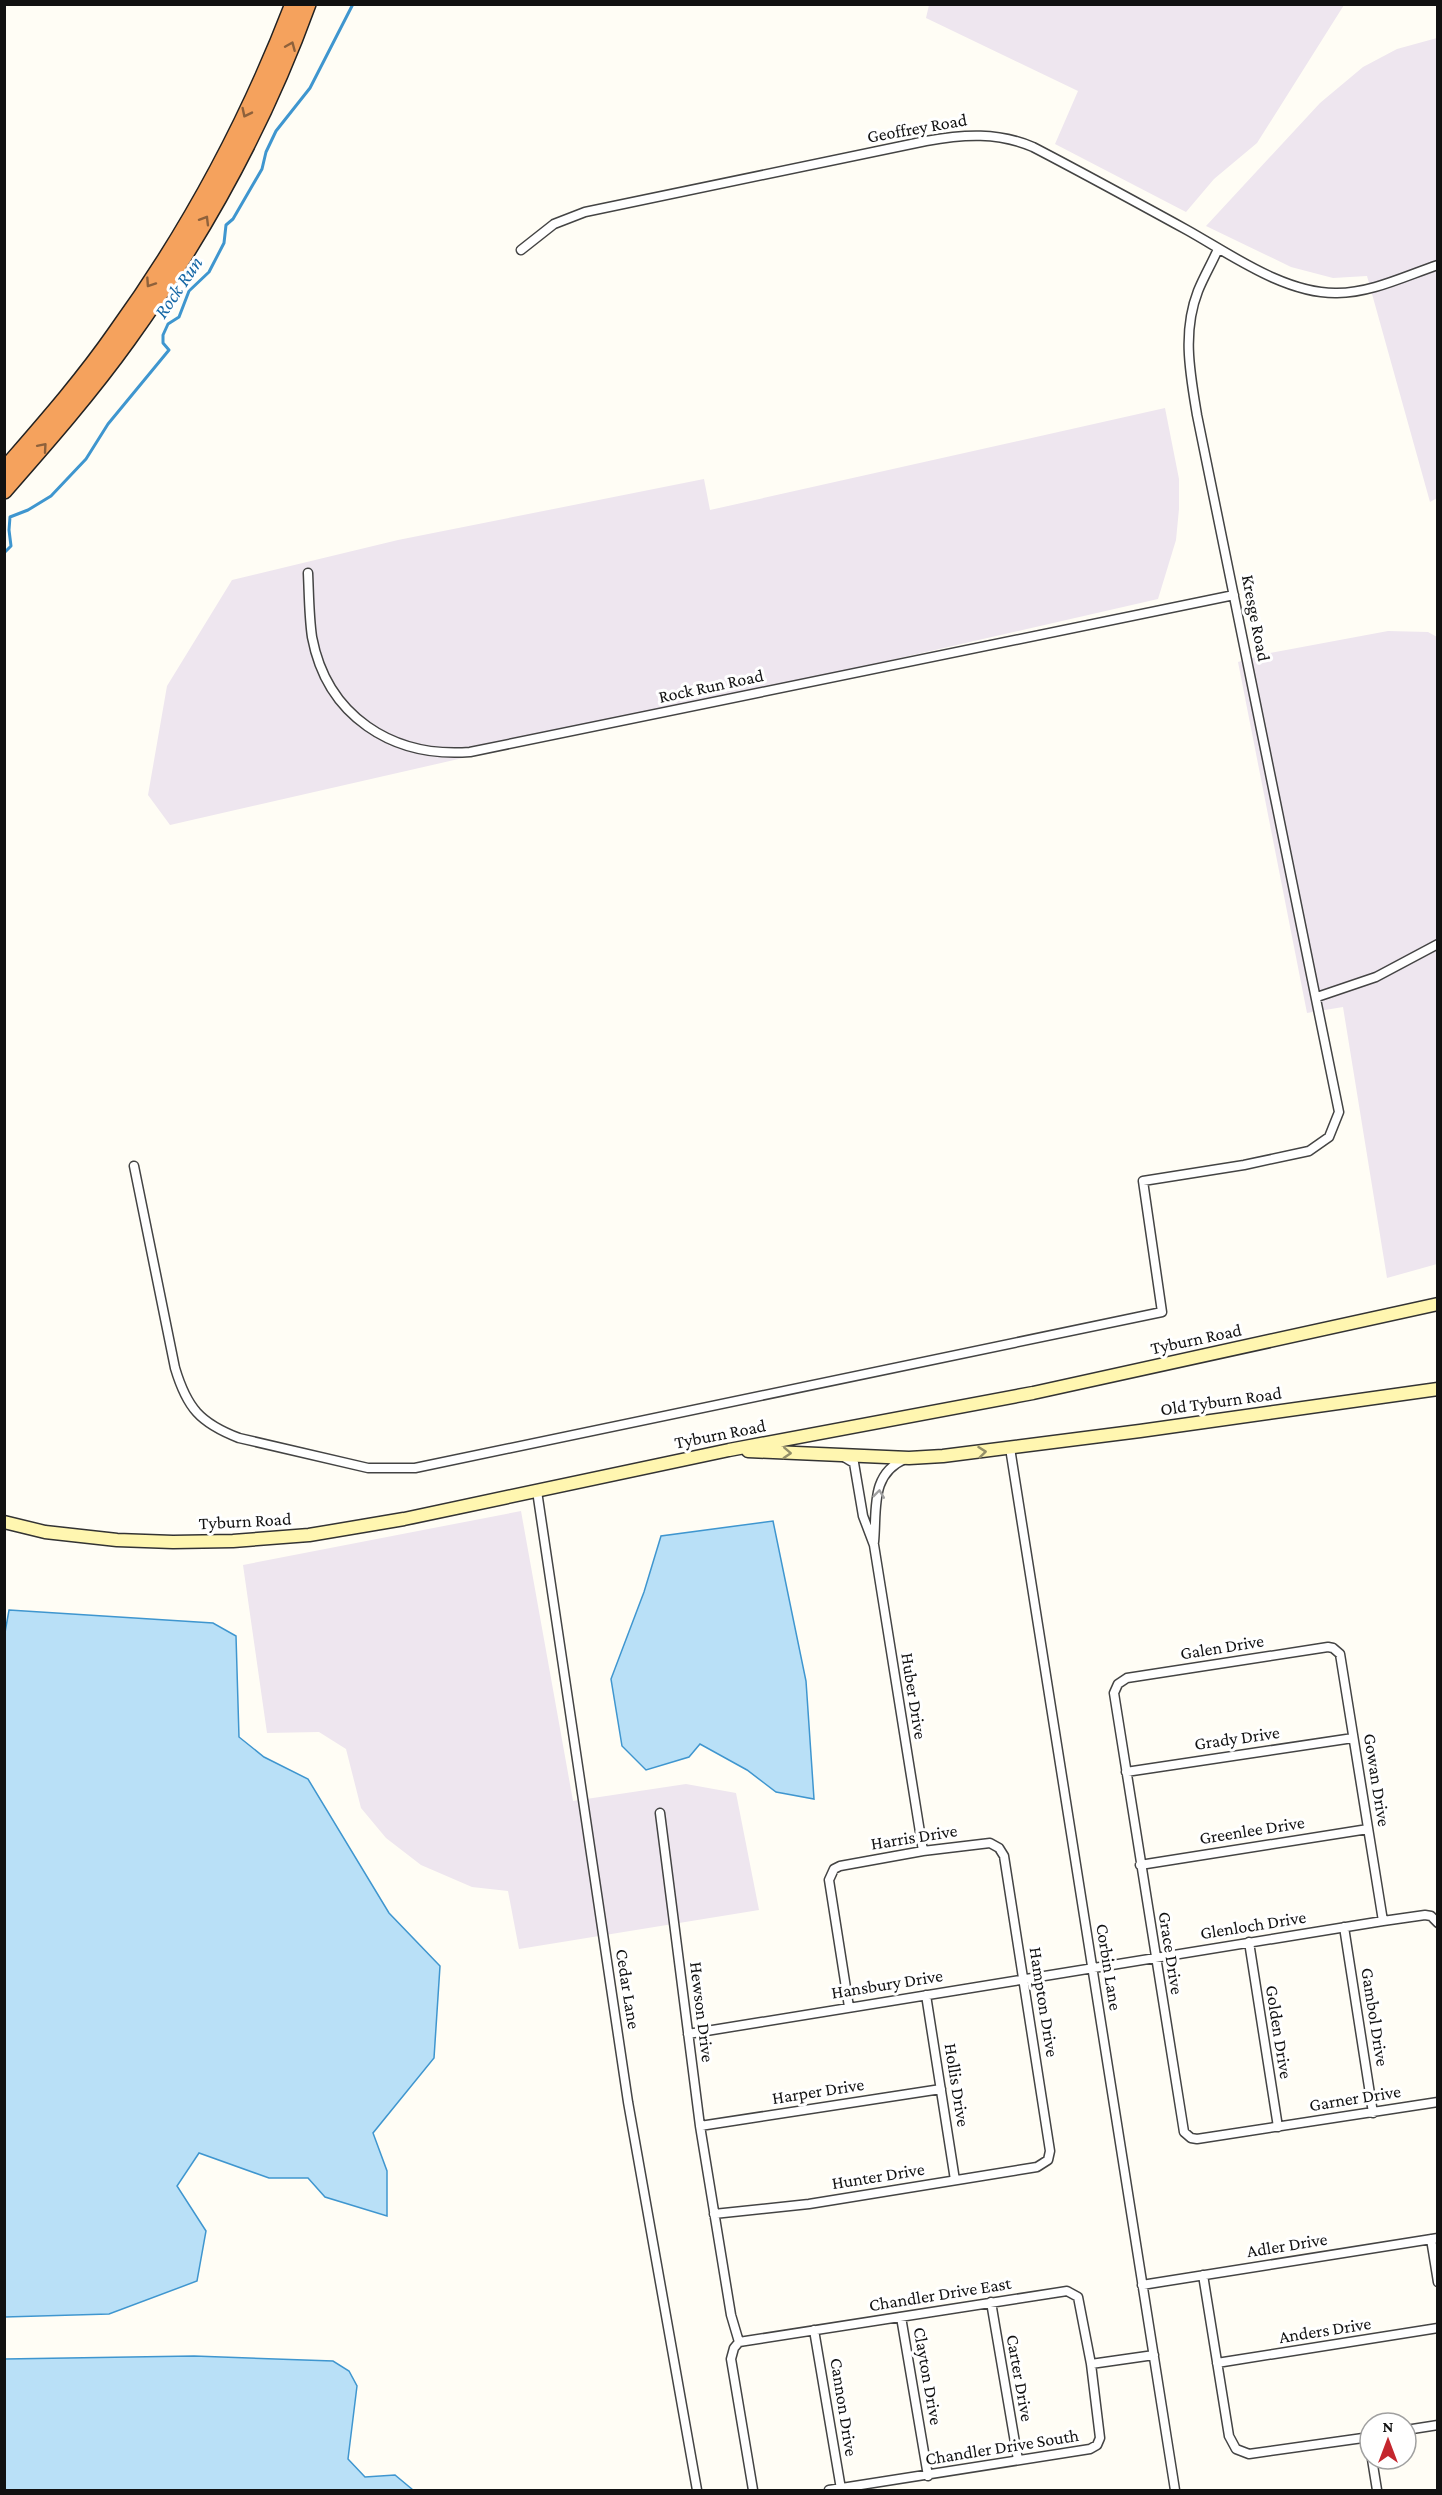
<svg xmlns="http://www.w3.org/2000/svg" width="1442" height="2495" viewBox="0 0 1442 2495" font-family="'Crimson Pro',serif">
<style>
.industrial{fill:#eee6ef}
.water{fill:#b9e0f7;stroke:#3f96cf;stroke-width:1.5}
.lines{fill:none;stroke-linecap:round;stroke-linejoin:round}
.stream{stroke:#3f96cf;stroke-width:3}
.minor-casing{stroke:#444;stroke-width:11}
.secondary-casing{stroke:#333;stroke-width:15}
.motorway-casing{stroke:#222;stroke-width:18}
.minor{stroke:#fff;stroke-width:8}
.secondary{stroke:#fff6b0;stroke-width:12}
.motorway{stroke:#f5a25d;stroke-width:15}
.oneway{stroke:#8e613b}
.oneway2{stroke:#948f68}
.oneway3{stroke:#a0a0a0}
.labels{text-anchor:middle;stroke-width:6;stroke-linejoin:round;paint-order:stroke}
.street-label{font-size:18px;fill:#111;stroke:#fff}
.water-label{font-size:20px;font-style:italic;fill:#1768a6;stroke:#fff}
</style>
<rect width="100%" height="100%" fill="#fffdf5"/>
<!-- industrial -->
<path class="industrial" d="M929,5V4L1344,5L1257,143L1214,179L1186,212L1055,144L1078,91L926,18Z
M1437,38V498L1430,502L1367,276L1333,278L1291,267L1206,226L1320,103L1363,67L1397,49Z
M1165,408L1179,479V509L1176,540L1158,599L170,825L148,795L167,686L232,580L398,540L704,479L710,510Z
M1388,631L1428,632L1437,637V1264L1387,1278L1343,1007L1307,1013L1238,662L1270,653Z
M521,1511L573,1801L686,1784L736,1793L759,1910L519,1949L508,1891L472,1887L421,1865L386,1838L361,1808L346,1749L319,1732L267,1733L243,1565Z"/>
<!-- water -->
<path class="water" d="M773,1521L806,1681L814,1799L776,1792L747,1770L700,1744L689,1757L646,1770L622,1746L611,1679L644,1592L661,1536Z
M9,1610L213,1623L236,1636L239,1737L264,1757L308,1779L389,1913L440,1966L434,2058L373,2133L387,2171V2216L325,2197L308,2178H269L199,2153L177,2186L206,2231L197,2281L109,2314L5,2317L4,1638Z
M194,2356L333,2361L349,2371L357,2386L348,2459L365,2477L395,2475L413,2490H5V2359Z"/>
<g class="lines">
<!-- stream -->
<path class="stream" d="M4,553L11,546L9,530L10,517L28,510L51,496L86,459L108,424L169,350L163,343V335L168,324L179,317L189,291L209,272L224,243L226,225L233,219L262,169L266,152L276,131L310,88L353,4"/>
<!-- minor casing -->
<g class="minor-casing">
<path id="minor" d="M521,250L554,224L585,212L926,141C964,134 998,132 1033,147C1085,174 1136,202 1187,230C1230,254 1285,294 1337,293C1371,293 1405,276 1438,265
M308,573C309,594 309,616 312,637C327,716 392,758 470,752L1234,595
M1317,997L1376,977L1438,944
M134,1166L175,1368C187,1408 200,1423 239,1438L368,1468H415L1162,1312L1143,1181L1244,1165L1309,1151L1329,1137L1339,1112L1197,415C1190,373 1182,332 1198,291C1204,276 1212,263 1218,249
M1010,1448L1175,2490
M844,1457L854,1463L863,1516L874,1545L923,1851
M537,1491L628,2102L697,2490
M874,1542C877,1509 870,1474 905,1459
M1126,1772L1353,1738
M660,1813L700,2126L731,2315L739,2342
M1140,1865L1368,1829
M1383,1921L1340,1654L1333,1648L1328,1647L1127,1678L1118,1684L1114,1693L1184,2132L1191,2138L1197,2139L1438,2102
M1344,1927L1373,2113
M1249,1942L1278,2127
M926,1995L955,2180
M688,2034L1383,1921L1425,1915L1431,1916L1438,1923
M700,2126L941,2089
M714,2214L809,2204L1037,2167L1048,2160L1050,2151L1004,1856L999,1848L990,1843L923,1851L840,1866L834,1869L829,1880L849,2007
M1431,2239L1438,2282
M1203,2275L1229,2436L1236,2449L1249,2454L1370,2437
M1142,2285L1438,2238
M991,2302L1018,2460
M901,2317L928,2476
M814,2330L841,2489
M739,2342L1067,2291L1078,2297L1091,2364L1100,2438L1097,2445L1090,2449L829,2490
M739,2342L734,2348L731,2359L753,2490
M1217,2363L1438,2328
M1091,2364L1154,2355
M1406,2430L1438,2425
M1368,2437L1370,2448
M1372,2459L1377,2490"/>
</g>
<!-- secondary casing -->
<g class="secondary-casing">
<path id="secondary" d="M748,1451L909,1458L943,1456L1140,1431L1438,1389
M4,1522L45,1532L117,1540L173,1542L233,1541L309,1535L404,1519L729,1450L1033,1393L1438,1304"/>
</g>
<!-- motorway casing -->
<g class="motorway-casing">
<path id="motorway" d="M4,470C43,425 82,381 116,332C189,231 248,121 293,4
M4,491C47,442 90,393 128,340C202,237 265,123 308,4"/>
</g>
<!-- minor -->
<use href="#minor" class="minor"/>
<!-- secondary -->
<use href="#secondary" class="secondary"/>
<!-- motorway -->
<use href="#motorway" class="motorway"/>
</g>
<!-- one-way arrows -->
<defs><path id="oneway-chevron" d="M-2-3.5L2.5 0L-2 3.5" fill="none" stroke-width="1.6" stroke-linecap="round" stroke-linejoin="round" transform="scale(1.5)"/></defs>
<g class="oneway">
<use href="#oneway-chevron" transform="translate(291 46) rotate(-67)"/>
<use href="#oneway-chevron" transform="translate(246 113) rotate(116)"/>
<use href="#oneway-chevron" transform="translate(205 220) rotate(-59)"/>
<use href="#oneway-chevron" transform="translate(150 283) rotate(124)"/>
<use href="#oneway-chevron" transform="translate(43 447) rotate(-49)"/>
</g>
<g class="oneway2">
<use href="#oneway-chevron" transform="translate(982 1452) rotate(-6)"/>
<use href="#oneway-chevron" transform="translate(787 1453) rotate(3)"/>
</g>
<use class="oneway3" href="#oneway-chevron" transform="translate(879 1494) rotate(-83)"/>
<g class="labels">
<!-- street labels -->
<g class="street-label">
<text transform="translate(917 128) rotate(-10)" y="6">Geoffrey Road</text>
<text transform="translate(1256 618) rotate(79)" y="6">Kresge Road</text>
<text transform="translate(711 686) rotate(-12)" y="6">Rock Run Road</text>
<text transform="translate(1196 1339) rotate(-12)" y="6">Tyburn Road</text>
<text transform="translate(1221 1401) rotate(-8)" y="6">Old Tyburn Road</text>
<text transform="translate(720 1434) rotate(-11)" y="6">Tyburn Road</text>
<text transform="translate(245 1521) rotate(-3)" y="6">Tyburn Road</text>
<text transform="translate(1222 1647) rotate(-9)" y="6">Galen Drive</text>
<text transform="translate(914 1696) rotate(81)" y="6">Huber Drive</text>
<text transform="translate(1237 1738) rotate(-8)" y="6">Grady Drive</text>
<text transform="translate(1377 1780) rotate(81)" y="6">Gowan Drive</text>
<text transform="translate(1252 1830) rotate(-9)" y="6">Greenlee Drive</text>
<text transform="translate(914 1837) rotate(-9)" y="6">Harris Drive</text>
<text transform="translate(1253 1925) rotate(-9)" y="6">Glenloch Drive</text>
<text transform="translate(1171 1953) rotate(81)" y="6">Grace Drive</text>
<text transform="translate(1109 1967) rotate(81)" y="6">Corbin Lane</text>
<text transform="translate(887 1984) rotate(-9)" y="6">Hansbury Drive</text>
<text transform="translate(628 1989) rotate(81)" y="6">Cedar Lane</text>
<text transform="translate(1044 2002) rotate(81)" y="6">Hampton Drive</text>
<text transform="translate(702 2012) rotate(83)" y="6">Hewson Drive</text>
<text transform="translate(1375 2017) rotate(81)" y="6">Gambol Drive</text>
<text transform="translate(1279 2032) rotate(81)" y="6">Golden Drive</text>
<text transform="translate(957 2085) rotate(81)" y="6">Hollis Drive</text>
<text transform="translate(818 2091) rotate(-9)" y="6">Harper Drive</text>
<text transform="translate(1355 2098) rotate(-9)" y="6">Garner Drive</text>
<text transform="translate(878 2176) rotate(-9)" y="6">Hunter Drive</text>
<text transform="translate(1287 2245) rotate(-9)" y="6">Adler Drive</text>
<text transform="translate(940 2294) rotate(-9)" y="6">Chandler Drive East</text>
<text transform="translate(1325 2330) rotate(-9)" y="6">Anders Drive</text>
<text transform="translate(928 2376) rotate(80)" y="6">Clayton Drive</text>
<text transform="translate(1020 2378) rotate(80)" y="6">Carter Drive</text>
<text transform="translate(844 2407) rotate(81)" y="6">Cannon Drive</text>
<text transform="translate(1002 2447) rotate(-9)" y="6">Chandler Drive South</text>
</g>
<!-- water labels -->
<g class="water-label">
<text transform="translate(178 287) rotate(-56)" y="7">Rock Run</text>
</g>
</g>
<!-- border -->
<rect width="1442" height="2495" fill="none" stroke="#111111" stroke-width="12"/>
<!-- north arrow -->
<g transform="translate(1388 2441)"><circle r="28" fill="#ffffff" stroke="#a0a0a0" stroke-width="1.5"/>
<path d="M0-4.5L10 22L0 15L-10 22Z" fill="#c4262e"/>
<text y="-9" font-size="16" font-weight="bold" text-anchor="middle" fill="#111111">N</text>
</g>
</svg>
